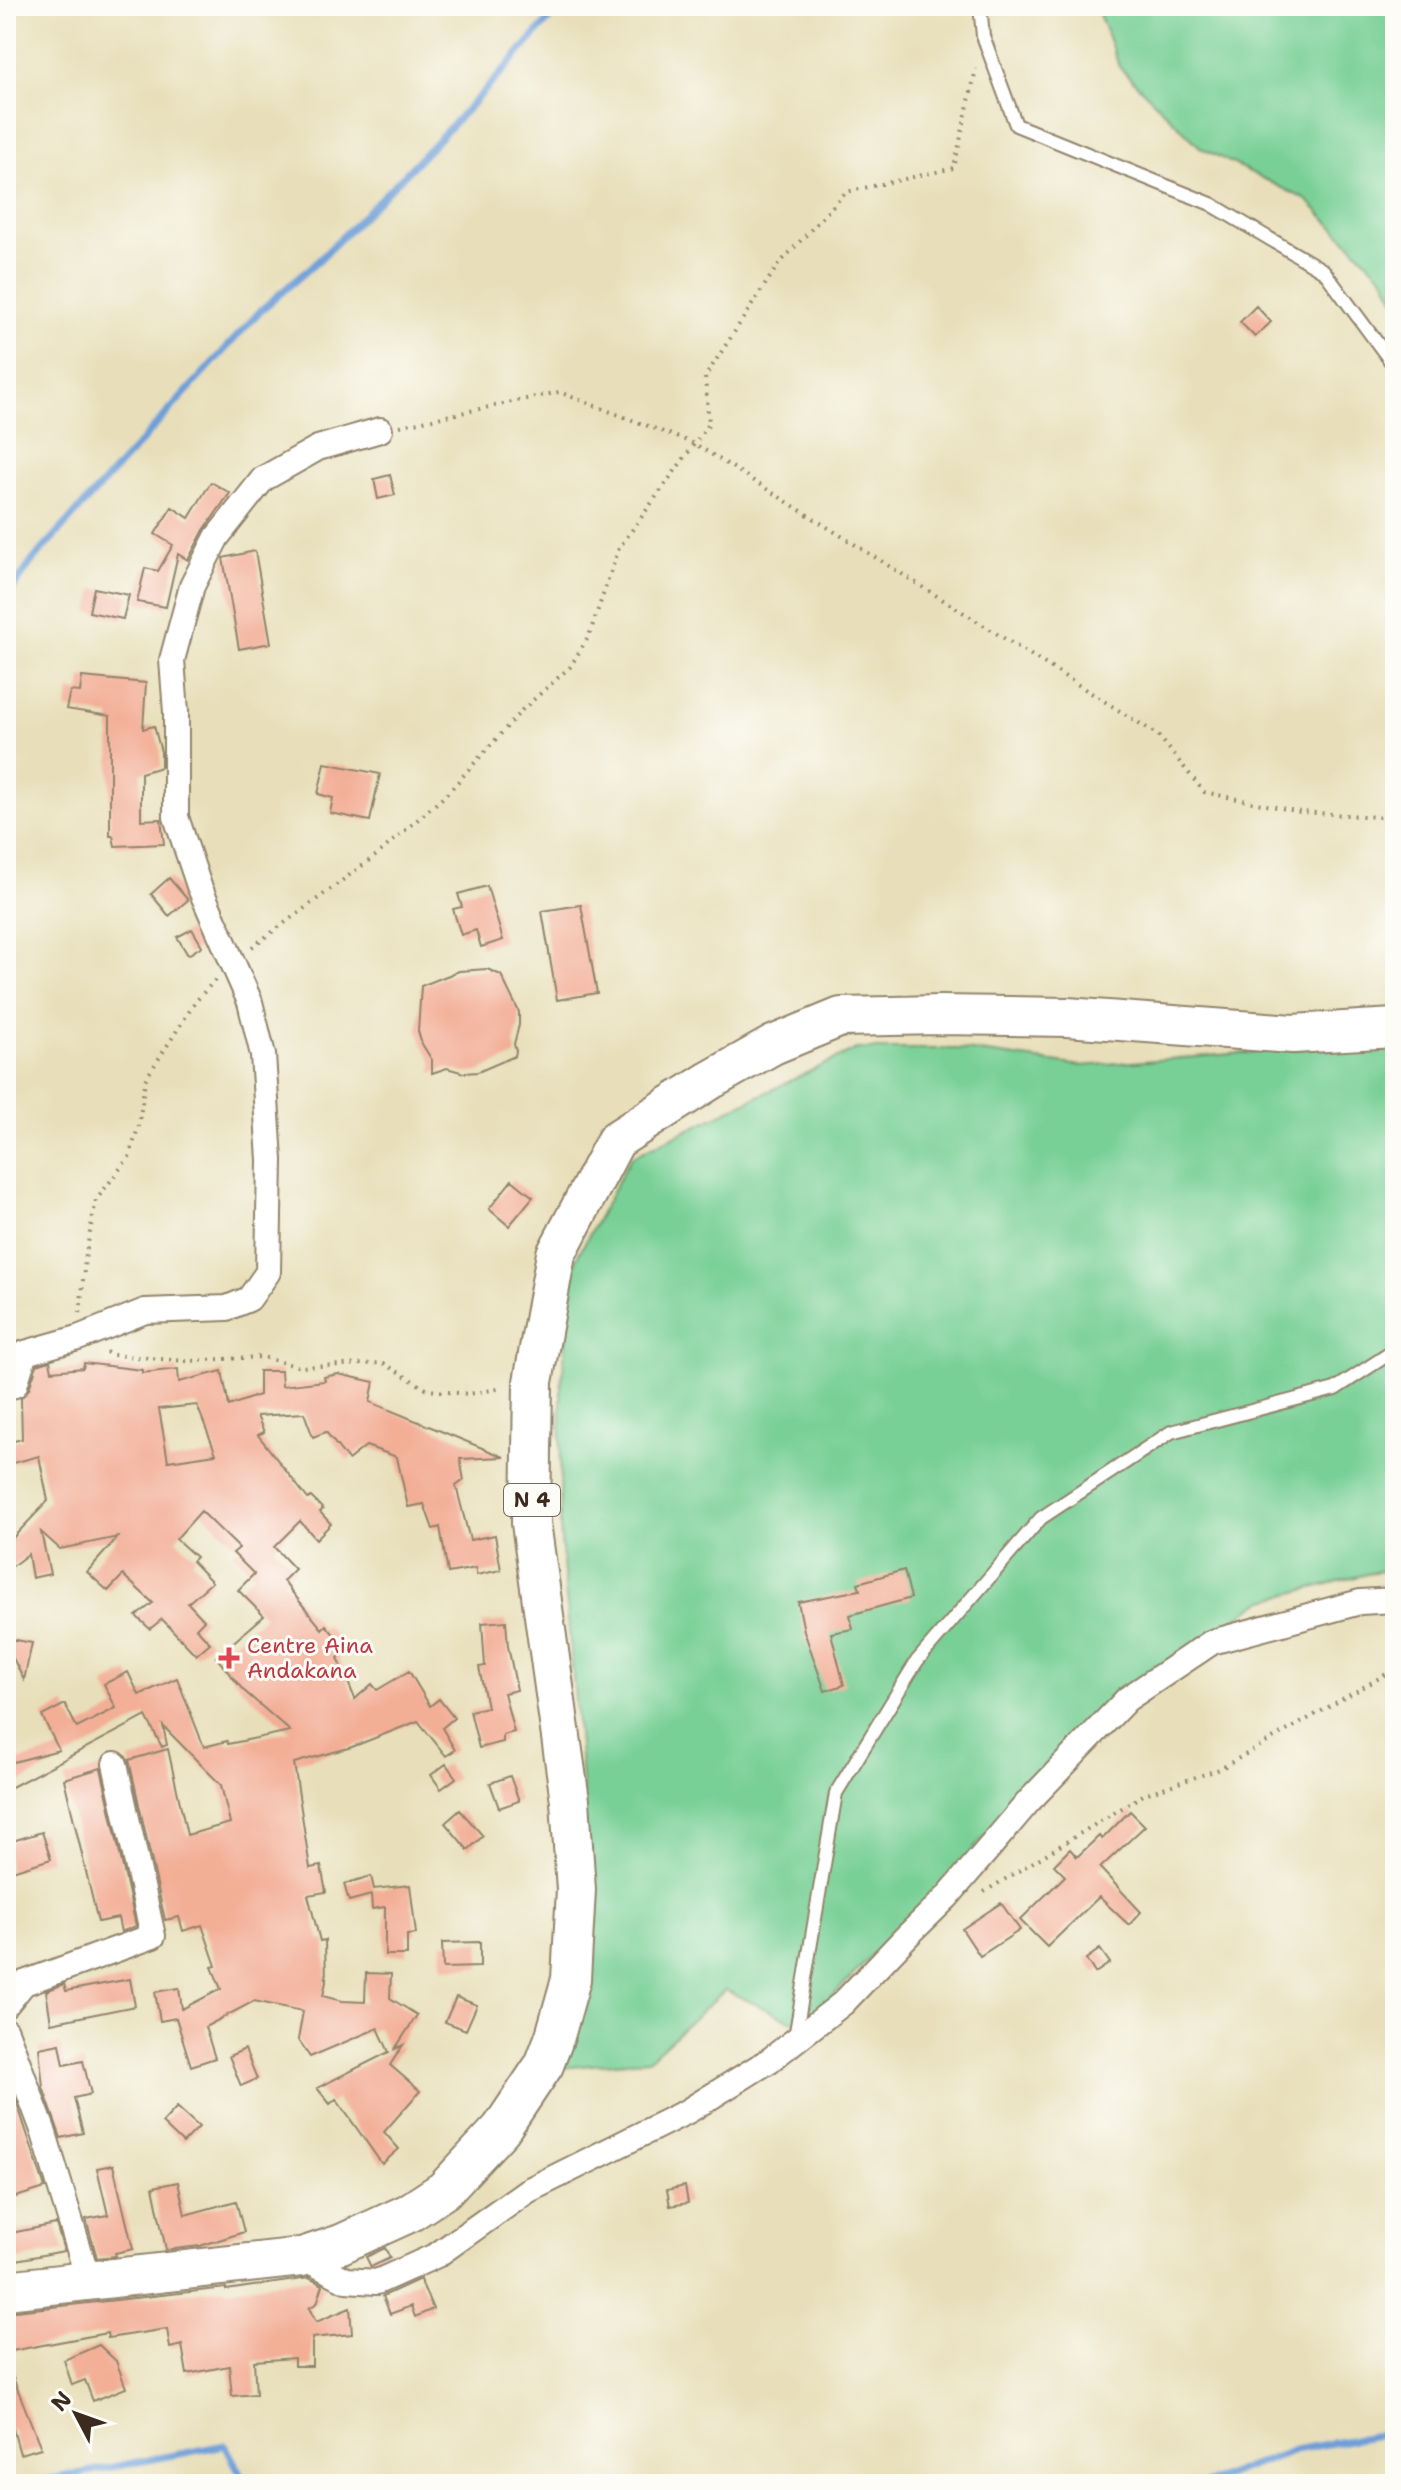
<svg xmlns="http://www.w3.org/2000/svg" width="1401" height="2490" viewBox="0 0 1401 2490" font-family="'Shantell Sans',sans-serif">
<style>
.green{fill:#79d096;stroke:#5a7d5a;stroke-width:2}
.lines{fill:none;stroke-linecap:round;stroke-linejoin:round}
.stream{stroke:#6e9fd8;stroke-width:7}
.building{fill:#f3ae96;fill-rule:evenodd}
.service-casing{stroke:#92846c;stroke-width:16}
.minor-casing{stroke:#92846c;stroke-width:28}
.primary-casing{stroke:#92846c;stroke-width:42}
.path{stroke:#92846c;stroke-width:4;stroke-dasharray:2 6;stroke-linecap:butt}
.service{stroke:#fff;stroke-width:12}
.minor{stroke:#fff;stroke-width:24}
.primary{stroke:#fff;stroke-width:38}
.health-dot{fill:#e0444e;stroke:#fdfcf7;stroke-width:3}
.labels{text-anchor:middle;stroke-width:6;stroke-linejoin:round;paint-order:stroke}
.shield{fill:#fdfcf7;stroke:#75695f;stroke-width:2}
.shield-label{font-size:20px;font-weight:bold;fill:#3b2a1e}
.health-label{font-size:22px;fill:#be3a42;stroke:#fdfcf7;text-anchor:start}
</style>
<rect width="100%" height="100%" fill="#fdfcf7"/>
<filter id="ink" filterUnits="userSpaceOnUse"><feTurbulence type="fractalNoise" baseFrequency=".0125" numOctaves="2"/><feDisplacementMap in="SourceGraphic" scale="16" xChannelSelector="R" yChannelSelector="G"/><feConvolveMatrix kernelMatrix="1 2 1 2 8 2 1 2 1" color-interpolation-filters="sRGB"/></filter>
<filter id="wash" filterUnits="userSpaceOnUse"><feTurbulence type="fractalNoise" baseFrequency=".006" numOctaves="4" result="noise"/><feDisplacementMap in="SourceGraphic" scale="32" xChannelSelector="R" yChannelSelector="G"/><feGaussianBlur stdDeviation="1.8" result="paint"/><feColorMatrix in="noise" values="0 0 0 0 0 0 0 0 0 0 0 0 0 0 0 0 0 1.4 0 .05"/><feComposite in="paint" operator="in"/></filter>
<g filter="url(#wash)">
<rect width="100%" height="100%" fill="#e8dfba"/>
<!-- green -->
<path class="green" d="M1096,6H1395V300L1385,279L1307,200L1201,148L1120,68Z
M1395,1041V1567L1265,1600L1177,1654L1059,1749L950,1877L803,2026L725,1990L648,2060L560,2068L584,1803L560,1528L561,1386L576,1259L631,1157L857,1049H957L1082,1066Z"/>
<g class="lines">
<!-- stream -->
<path class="stream" d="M6,598L33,560L261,310L318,261L411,168L493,82L561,6
M26,2484L225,2445L246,2484
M330,2484L407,2477L452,2484
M1206,2484L1294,2450L1395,2432"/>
</g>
<g id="blocks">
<!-- building -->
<path class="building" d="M1256,306L1271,322L1255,337L1240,322Z
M390,475L395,495L378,499L374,479Z
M211,482L230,493L204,530L188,560L178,554L166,607L137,602L145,568L158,571L173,545L155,534L172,507L189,518Z
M255,551L271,643L239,649L223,558Z
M94,588L129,595L123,619L89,612Z
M82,677L146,683L143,729L154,726L161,752V767L141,773V820L161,819L164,844L115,846L113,836H110V716L66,709L70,691L80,692Z
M325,763L380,774L370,821L330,813L333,798L318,794Z
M169,878L188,900L169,916L151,894Z
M487,886L503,940L481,947L476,930L461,935L453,909L462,907L458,894Z
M581,905L597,993L557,1000L542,911Z
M192,929L202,946L188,955L177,937Z
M487,969L501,975L519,1012V1025L514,1044L516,1051L515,1056L478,1072L464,1073L447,1068L432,1073V1060L422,1044L418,1031L421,986L459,971Z
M512,1180L533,1197L509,1226L489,1209Z
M50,1361L52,1371L83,1368L84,1363L142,1370V1373L178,1369L179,1382L222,1371L229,1406L259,1395V1371H281L282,1386L325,1381L324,1377L338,1374L374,1382L370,1402L504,1457L460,1459L464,1480L456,1486L470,1540L495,1535L501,1570L476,1575V1568L448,1573L440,1527L433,1529L424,1504L408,1507L397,1457L366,1446L348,1460L326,1432L313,1437L304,1413L257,1416L264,1432L258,1435L308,1499L311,1497L323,1509L320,1512L331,1524L316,1539L300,1521L274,1547L295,1569L283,1581L322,1629L326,1625L347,1650L338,1658L355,1699L372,1684L377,1690L409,1671L430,1706L439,1699L454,1718L442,1728L455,1750L446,1756L418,1721L352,1747L294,1763L310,1868L321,1866L326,1892L308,1895L320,1941L325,1940L326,1982L323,1996L342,2001L365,2002L366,1973L391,1974L390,1998L417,2015L395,2049L403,2045L390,2065L420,2091L384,2132L399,2149L382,2164L336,2099L330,2104L317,2088L389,2052L378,2028L310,2057L298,2040L303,2011L254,2001L205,2027L215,2058L191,2066L176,2018L160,2021L155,1992L179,1988L182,2009L221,1989L212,1967L216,1966L202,1925L183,1931L179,1917L165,1920L129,1760L168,1749L187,1835L230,1823L221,1785L163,1726L167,1745L162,1747L146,1716L6,1790V1764L59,1750L42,1716L65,1704L77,1728L116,1708L104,1684L128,1672L139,1695L177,1678L204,1747L227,1741L228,1744L290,1731L243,1690L216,1657L264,1616L238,1590L254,1574L233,1553L239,1548L201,1511L176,1539L196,1557L192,1561L212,1582L188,1603L204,1620L196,1628L210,1643L196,1655L162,1619L150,1629L136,1616L153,1603L123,1575L108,1591L87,1572L118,1537L60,1549L41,1532L50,1574L32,1578L28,1554L6,1571V1545L48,1501L39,1456L6,1465V1443L22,1439L21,1398L29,1389L37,1365ZM197,1405L216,1454L168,1461L159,1409Z
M904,1570L911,1598L850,1615L853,1629L831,1633L844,1685L825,1691L804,1631L798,1602L860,1590L858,1583Z
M506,1621L508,1646L517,1690L504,1693L514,1732L503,1735V1742L479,1748L470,1711L487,1707L479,1667L485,1666L482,1623Z
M6,1638L32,1643L24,1680L6,1644Z
M446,1764L456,1778L441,1789L431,1775Z
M101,1768L136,1926L121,1932L118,1918L98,1922L64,1779Z
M510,1776L519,1801L499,1808L490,1783Z
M460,1810L483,1836L468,1850L445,1823Z
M1130,1811L1145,1826L1100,1868L1141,1912L1129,1925L1099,1897L1047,1947L1020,1920L1065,1876L1054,1865L1070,1849L1077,1857L1099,1836L1102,1839Z
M42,1832L51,1859L9,1872L6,1843Z
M371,1876L374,1889L410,1885L416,1934L407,1935V1955H385V1907L372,1909L371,1895L349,1901L344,1884Z
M1001,1903L1020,1930L980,1956L962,1929Z
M480,1942V1967L443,1968L442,1943Z
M1100,1949L1110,1963L1095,1973L1086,1959Z
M130,1979L135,2006L51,2023L46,1991L64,1984L66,1991Z
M456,1997L477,2005L466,2030L445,2022Z
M60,2044L64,2065L83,2061L91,2094L74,2098L83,2133L61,2138L43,2087L39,2048Z
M245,2049L257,2079L241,2086L229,2056Z
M16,2100L45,2188L6,2200V2102Z
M177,2107L199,2127L183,2143L162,2123Z
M113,2165L133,2249L115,2253L116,2256L97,2258L86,2219L108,2215L97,2168Z
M178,2182L185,2215L236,2201L244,2232L200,2246L166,2250L153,2187Z
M685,2186L688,2203L670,2206L667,2190Z
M56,2224L64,2251L6,2262V2234Z
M385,2248L390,2258L371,2267L366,2257Z
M309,2278L323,2285L317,2303L309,2308L316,2322L350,2308L352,2334L312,2338V2366H294V2358L254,2361L256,2394L232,2396L229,2366L187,2374L182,2345L170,2348L167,2329L108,2338L107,2333L6,2352V2312L226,2288V2290Z
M420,2279L433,2309L415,2317L411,2306L390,2314L383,2296Z
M99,2345L116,2361L126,2388L93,2401L85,2380L72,2385L64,2360Z
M6,2360L41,2448L20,2454L13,2429L6,2431Z"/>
</g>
</g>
<g filter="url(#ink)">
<use href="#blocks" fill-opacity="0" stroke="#92846c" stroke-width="2"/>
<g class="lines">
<!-- service casing -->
<g class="service-casing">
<path id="service" d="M980,6L983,36L1016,125L1211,204L1324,271L1395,367
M795,2038L836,1793L917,1661L1041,1518L1171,1432L1335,1389L1395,1350"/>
</g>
<!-- minor casing -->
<g class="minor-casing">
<path id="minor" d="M6,1387L15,1385L25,1353L78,1338L145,1311L227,1308L249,1299L268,1272L270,1160L263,1055L250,1002L199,886L176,817V712L172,660L192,586L217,537L263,479L318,448L380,430
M6,2005L24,1983L153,1936L115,1764
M6,2031L43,2130L88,2279
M302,2257L346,2280L377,2282L437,2255L527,2191L688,2111L770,2060L843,2003L906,1937L947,1897L1029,1801L1127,1699L1212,1642L1360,1602L1395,1600"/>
</g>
<!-- primary casing -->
<g class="primary-casing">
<path id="primary" d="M6,2290L302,2257L341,2244L409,2213L444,2190L501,2129L544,2065L555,2036L571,1979L576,1890L570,1801L531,1523L533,1382L556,1254L616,1140L709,1081L773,1045L841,1017L941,1015L1067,1017L1293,1034L1395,1028"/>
</g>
<!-- path -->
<path class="path" d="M400,426L559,392L695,444L1158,735L1204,792L1300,812L1395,818
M252,947L378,854L446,795L522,710L570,667L589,636L619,548L709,424L705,377L778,265L846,192L954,168L976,69
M80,1313L85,1259L96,1200L129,1157L139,1125L145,1080L196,1001L216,979
M6,1314L17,1333
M106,1352L112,1355L186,1361L262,1357L300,1367L383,1363L428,1390L469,1394L503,1388
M984,1892L1145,1794L1220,1769L1395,1669"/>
<!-- service -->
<use href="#service" class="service"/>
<!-- minor -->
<use href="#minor" class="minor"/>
<!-- primary -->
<use href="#primary" class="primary"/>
</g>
</g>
<!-- markers -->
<path class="health-dot" d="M225 1646h8v8h8v8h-8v8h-8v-8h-8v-8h8z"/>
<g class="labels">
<!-- shield labels -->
<rect class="shield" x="504" y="1484" width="56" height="32" rx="6"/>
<g class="shield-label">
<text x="532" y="1507">N 4</text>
</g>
<!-- health labels -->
<g class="health-label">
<text x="247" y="1653">Centre Aina<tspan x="247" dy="25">Andakana</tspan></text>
</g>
</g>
<!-- margin -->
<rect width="1401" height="2490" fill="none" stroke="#fdfcf7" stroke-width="32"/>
<!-- north arrow -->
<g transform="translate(76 2414) rotate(311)" stroke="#fdfcf7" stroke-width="6" paint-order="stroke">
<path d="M0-6L14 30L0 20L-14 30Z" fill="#3b2a1e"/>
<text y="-12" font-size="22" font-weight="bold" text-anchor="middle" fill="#3b2a1e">N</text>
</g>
</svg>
